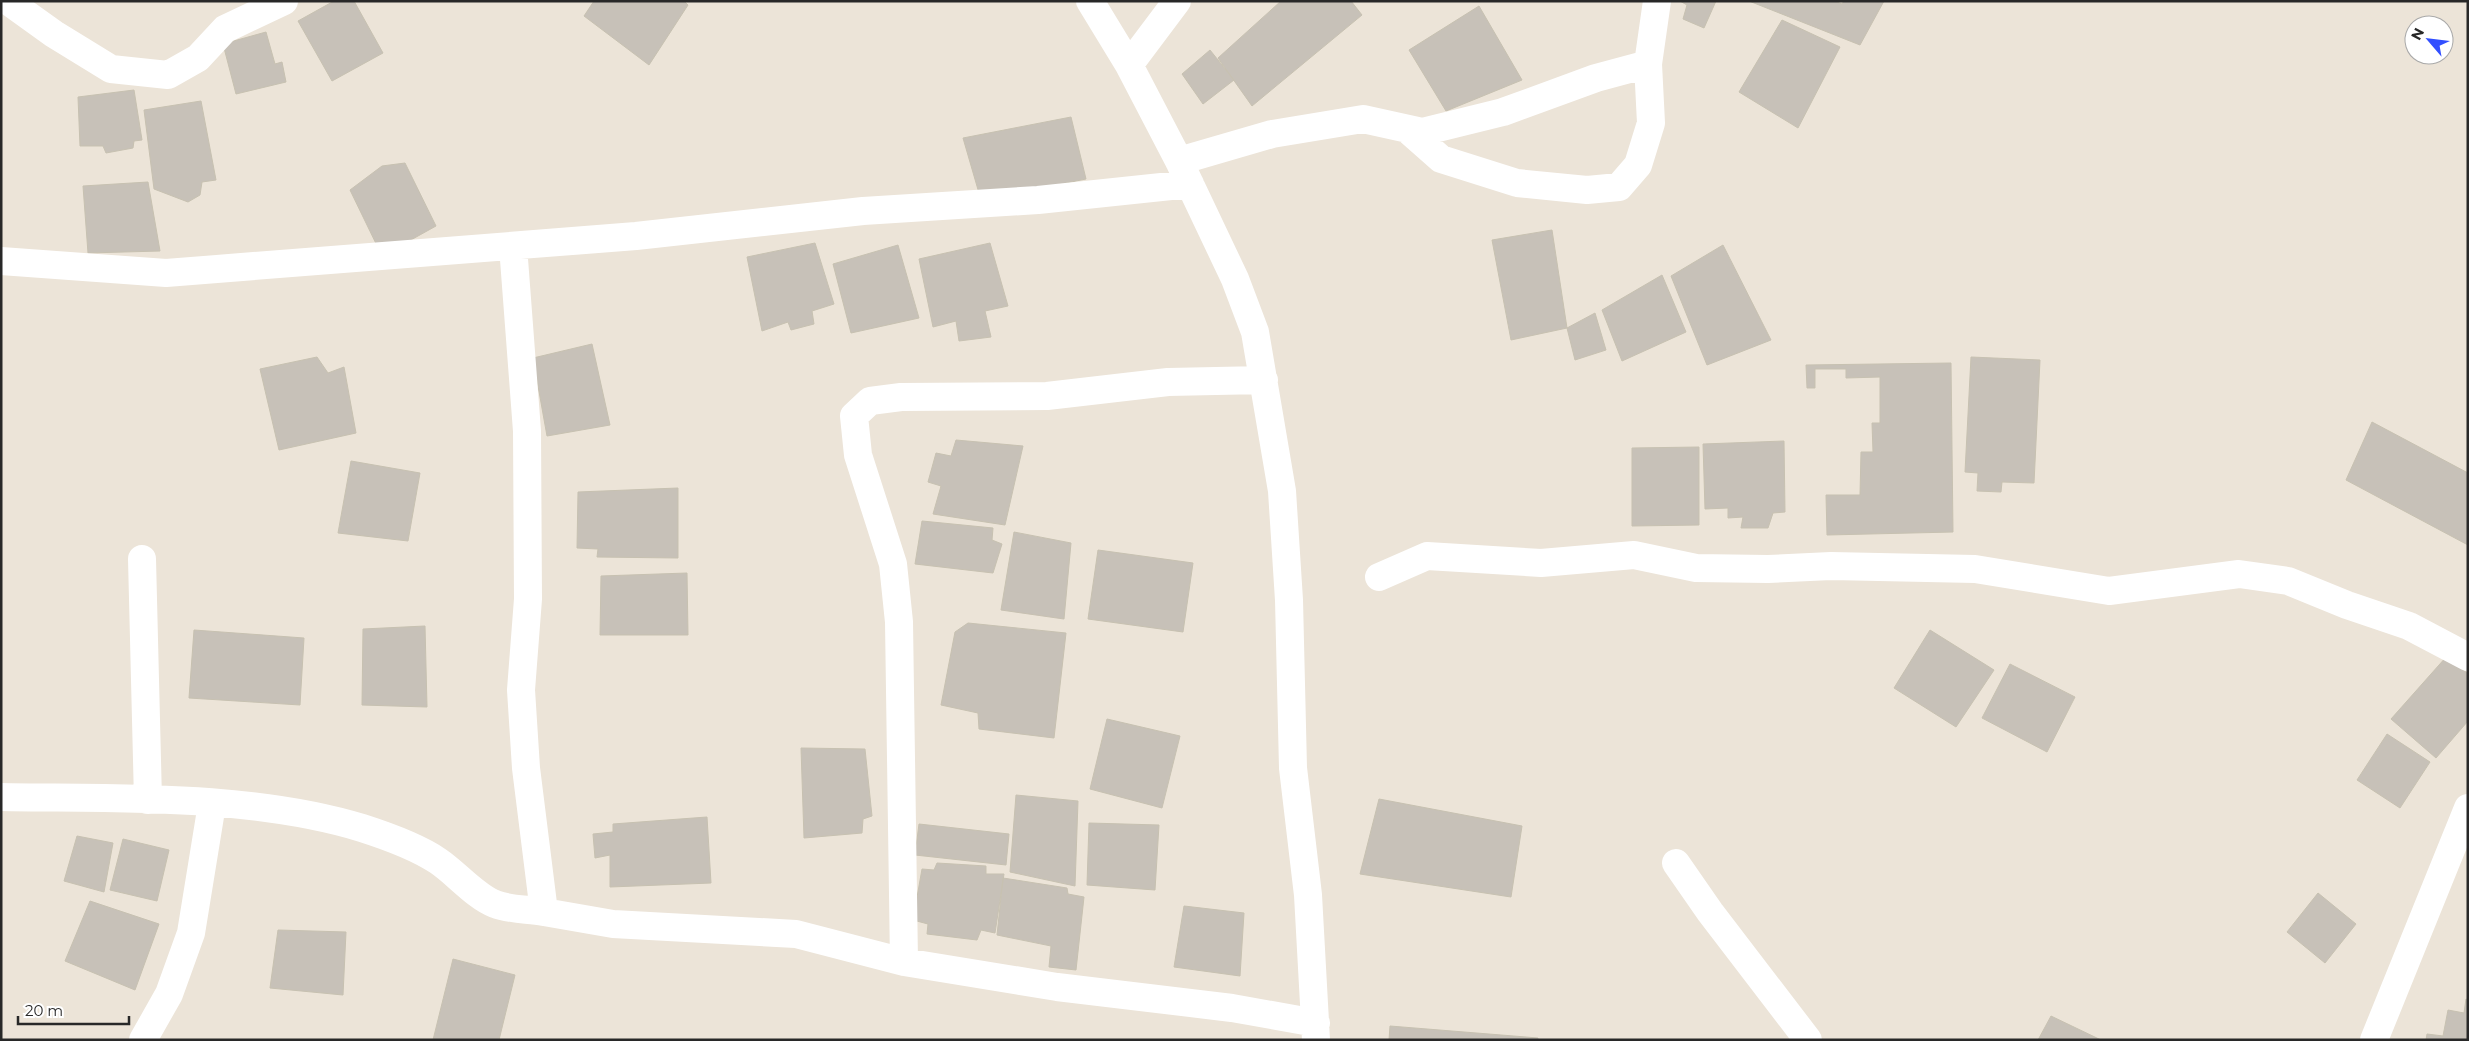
<svg xmlns="http://www.w3.org/2000/svg" width="2469" height="1041" viewBox="0 0 2469 1041" font-family="Montserrat,sans-serif">
<style>
.building{fill:#c7c1b8;stroke:#c7c1b1}
.lines{fill:none;stroke-linecap:round;stroke-linejoin:round}
.street{stroke:#fff;stroke-width:28}
</style>
<rect width="100%" height="100%" fill="#ece4d8"/>
<!-- building -->
<path class="building" d="M334,1H354L383,53L332,81L298,21Z
M594,1H684L688,5L649,65L584,16Z
M1281,1H1351L1362,15L1252,106L1218,58Z
M1680,1H1716L1704,28L1683,19L1687,5Z
M1749,1H1834L1842,4L1844,1H1884L1860,45Z
M1479,6L1522,80L1446,111L1409,50Z
M1782,20L1840,47L1798,128L1739,92Z
M266,32L275,64L282,62L286,82L236,94L223,44Z
M1210,50L1234,80L1203,104L1182,74Z
M134,90L142,140L134,141L133,148L106,153L103,146H80L78,97Z
M201,101L216,180L202,182L200,195L188,202L154,189L144,110Z
M1071,117L1086,179L981,200L963,138Z
M405,163L436,226L382,256L350,190L382,166Z
M148,182L160,251L88,253L83,186Z
M1552,230L1567,328L1511,340L1492,240Z
M815,243L834,304L812,311L814,324L791,330L788,322L762,331L747,257Z
M990,243L1008,306L985,311L991,337L959,341L956,321L933,327L919,259Z
M898,245L919,318L851,333L833,264Z
M1723,245L1771,340L1707,365L1671,276Z
M1662,275L1686,332L1622,361L1602,310Z
M1595,313L1606,350L1575,360L1567,328Z
M592,344L610,425L547,436L533,358Z
M317,357L328,373L344,367L356,433L279,450L260,369Z
M1971,357L2040,360L2034,483L2002,482L2001,492L1977,491L1978,473L1965,472Z
M1951,363L1953,532L1827,535L1826,495H1860L1861,452H1873L1872,423H1880V377L1846,378V369H1815V388H1807L1806,365Z
M2372,422L2468,473V545L2346,480Z
M956,440L1023,446L1005,525L933,514L941,486L928,482L936,453L951,456Z
M1784,441L1785,512L1773,513L1768,528H1741L1743,517L1728,518V508L1705,509L1703,444Z
M1699,447V525L1632,526V448Z
M351,461L420,473L408,541L338,533Z
M678,488V558L597,557L598,549L577,548L578,492Z
M922,521L993,528L992,540L1002,544L993,573L915,564Z
M1014,532L1071,543L1064,619L1001,610Z
M1098,550L1193,563L1183,632L1088,619Z
M687,573L688,635H600L601,576Z
M968,623L1066,633L1054,738L979,729L978,713L941,705L955,632Z
M425,626L427,707L362,705L363,629Z
M194,630L304,638L300,705L189,698Z
M1930,630L1994,670L1956,727L1894,688Z
M2447,656L2468,674V721L2436,758L2391,719Z
M2010,664L2075,697L2047,752L1982,718Z
M1107,719L1180,736L1162,808L1090,789Z
M2387,734L2430,762L2400,808L2357,780Z
M801,748L865,749L872,816L863,819L862,833L804,838Z
M1016,795L1078,801L1075,886L1010,872Z
M1379,799L1522,826L1511,897L1360,874Z
M707,817L711,883L610,887V855L595,858L593,834L613,832V824Z
M1089,823L1159,825L1155,890L1087,885Z
M919,824L1009,834L1006,865L915,855Z
M77,836L113,843L104,892L64,881Z
M123,839L169,850L157,901L110,890Z
M937,863L986,866V874H1004L995,933L981,930L977,940L927,934L928,924L913,920L922,869L934,870Z
M1003,878L1067,888L1068,894L1084,897L1076,970L1049,967L1051,946L997,935Z
M2318,893L2356,924L2325,963L2287,932Z
M90,901L159,924L135,990L65,961Z
M1184,906L1244,913L1240,976L1174,967Z
M278,930L346,932L343,995L270,988Z
M453,959L515,975L499,1040H433Z
M2466,999L2468,1000V1040H2426L2427,1034L2443,1036L2448,1010L2464,1013Z
M2051,1016L2101,1040H2038Z
M1390,1026L1538,1038V1040H1389Z"/>
<g class="lines">
<!-- street -->
<path class="street" d="M8,1L54,34L111,69L168,75L198,58L225,29L284,1
M1090,1L1129,65L1179,161L1235,279L1255,332L1282,491L1289,600L1293,768L1308,895L1316,1040
M1129,65L1177,1
M1407,129L1441,159L1517,183L1587,190L1619,187L1638,165L1651,123L1648,64
M1179,161L1272,134L1363,119L1422,132L1503,112L1596,78L1648,64L1657,1
M513,246L527,431L528,599L521,690L526,768L544,912L613,924L796,934L904,962L1057,987L1232,1008L1316,1023
M1,261L166,273L636,236L863,211L1038,200L1190,184
M142,559L148,800
M1379,577L1427,556L1541,563L1634,555L1696,568L1768,569L1831,566L1975,569L2109,591L2239,574L2288,581L2347,605L2409,626L2468,657
M1,797C117,799 250,794 362,828C387,836 416,846 438,861C456,873 476,897 495,904C510,910 529,909 544,912
M1676,863L1710,912L1808,1040
M904,962L899,622L893,564L858,455L854,416L870,401L901,397L1047,396L1168,382L1264,380
M143,1040L169,994L191,933L212,804
M2374,1040L2468,808"/>
</g>
<!-- border -->
<rect width="2469" height="1041" fill="none" stroke="#282828" stroke-width="5"/>
<!-- north arrow -->
<g transform="translate(2429 40) rotate(298)"><circle r="24" fill="#ffffff" stroke="#a9a9a9"/>
<path d="M0-4L9 19L0 12L-9 19Z" fill="#324fff"/>
<text y="-8" font-size="14" font-weight="bold" text-anchor="middle" fill="#282828">N</text>
</g>
<!-- scale -->
<path d="M18 1016v8h111v-8" fill="none" stroke="#282828" stroke-width="2.5"/>
<text x="25" y="1016" font-size="15" fill="#282828" stroke="#ffffff" stroke-width="4" paint-order="stroke">20 m</text>
</svg>
